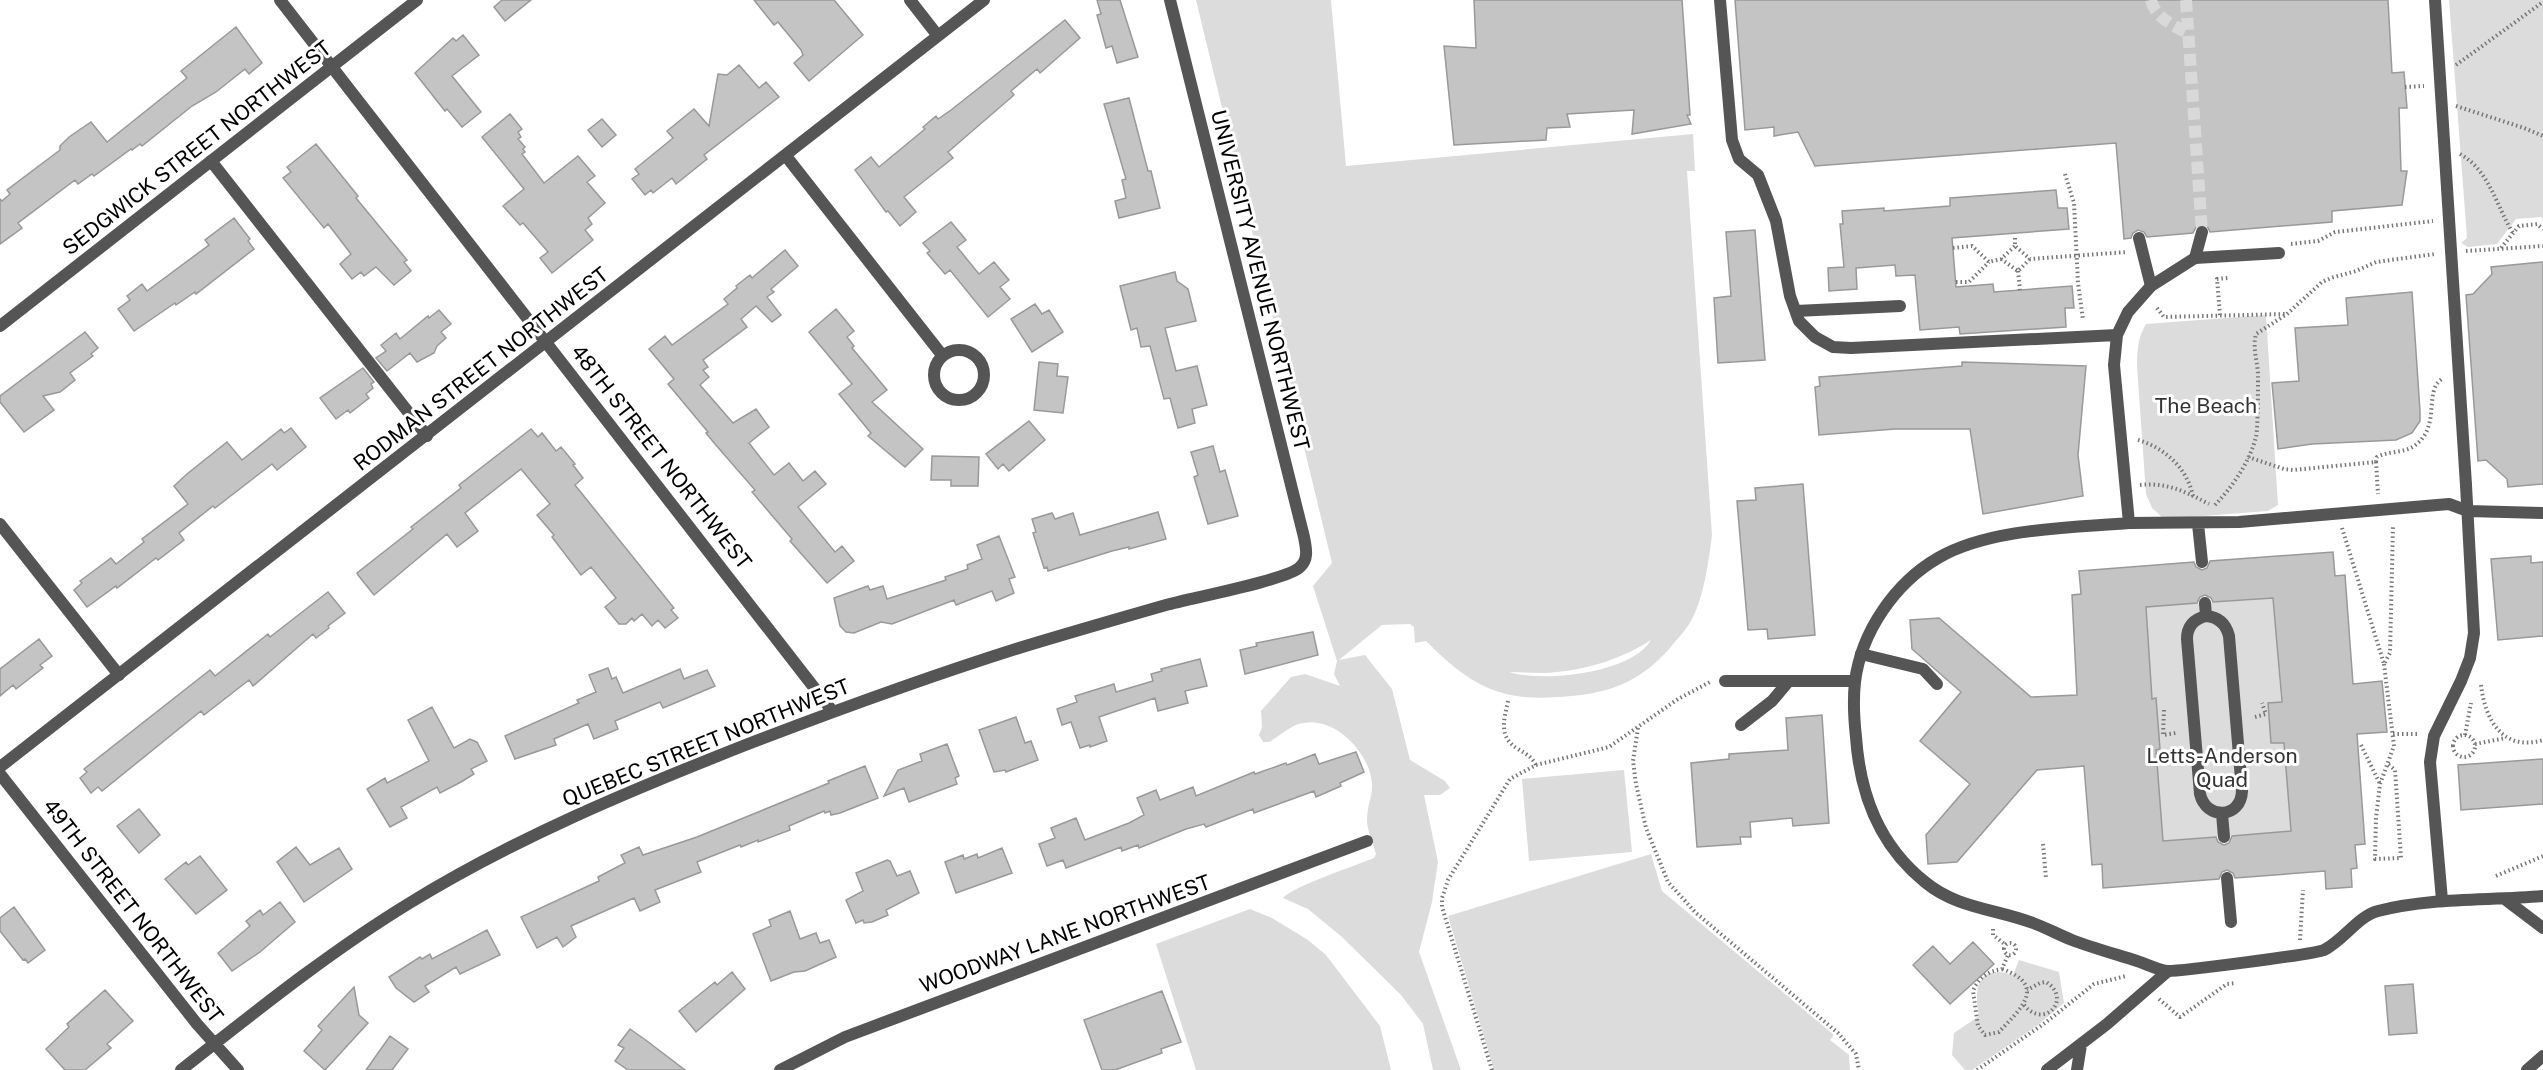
<svg xmlns="http://www.w3.org/2000/svg" width="2543" height="1070" viewBox="0 0 2543 1070" font-family="'Public Sans',sans-serif">
<style>
.green{fill:#dcdcdc;fill-rule:evenodd}
.building{fill:#c4c4c4;stroke:#999;stroke-width:1.5;fill-rule:evenodd}
.lines{fill:none;stroke-linecap:round;stroke-linejoin:round}
.minor-tunnel{stroke:#d9d9d9;stroke-width:12;stroke-dasharray:12 6;stroke-linecap:butt}
.path{stroke:#777;stroke-width:4;stroke-dasharray:1.5 3;stroke-linecap:butt}
.service{stroke:#555;stroke-width:12}
.pedestrian{stroke:#555;stroke-width:12}
.minor{stroke:#555;stroke-width:12}
.labels{text-anchor:middle;stroke-width:6;stroke-linejoin:round;paint-order:stroke}
.street-label{font-size:21px;fill:#000;stroke:#fff}
.park-label{font-size:21px;fill:#333;stroke:#fff}
</style>
<rect width="100%" height="100%" fill="#fff"/>
<!-- green -->
<path class="green" d="M1196,0H1331L1346,166L1693,134L1695,171H1687L1712,535C1709,559 1704,597 1692,619C1687,629 1677,639 1670,648C1638,684 1607,694 1560,697C1535,699 1512,698 1488,688C1463,677 1445,660 1426,641L1415,643L1414,627L1410,624L1382,625L1339,660L1365,655L1392,689L1410,760L1445,781L1450,788L1440,795H1424L1438,862L1432,902L1419,952L1461,1070H1433L1423,1024L1401,995L1342,937L1308,909L1283,898C1292,887 1357,865 1374,858L1376,854C1373,844 1368,832 1367,822C1366,807 1375,793 1371,777C1365,747 1329,712 1296,725C1287,729 1278,737 1269,742H1263L1259,735L1262,727L1261,711L1291,677L1305,674L1340,686L1334,674L1337,661L1313,586L1332,563ZM1651,640C1632,673 1544,683 1509,672C1525,672 1541,674 1557,672C1590,669 1623,658 1651,640Z
M2449,0H2543V219L2541,217L2516,219L2497,244L2468,247L2461,243L2467,238Z
M2266,315L2278,505L2268,511L2164,519L2152,508L2146,494L2137,366C2137,351 2138,337 2146,324Z
M2272,582L2292,848L2268,833L2185,839L2164,857L2144,593L2168,605L2250,600Z
M1624,770L1632,852L1529,861L1522,779Z
M1651,854L1662,891L1834,1035L1830,1040L1849,1055L1850,1070H1494L1448,916Z
M1250,909L1272,918L1308,940L1326,955L1380,1026L1391,1070H1196L1156,944Z
M2019,960L2059,972L2064,1003L2038,1025L1972,1070H1965L1952,1055L1954,1033L1979,1016C1973,989 1978,963 2013,975Z"/>
<!-- building -->
<path class="building" d="M502,0H531L505,21L494,7Z
M754,0H834L863,35L809,81L794,63L803,55L801,50L778,22L774,25Z
M1097,0H1120L1138,57L1117,63L1112,46L1106,48L1097,15L1101,14Z
M1474,0H1682L1690,115H1687L1691,124L1632,134L1634,110L1567,114L1570,127L1547,128L1546,140L1454,145L1444,46L1476,48Z
M1735,0H2388L2392,73L2404,72L2407,108H2399L2401,171H2407L2402,205L2332,211V222L2210,232L2207,226L2200,224L2196,227L2193,233L2147,237L2144,232L2138,230L2133,233L2131,238L2124,239L2116,143L1815,166L1798,132L1774,136V127L1745,130Z
M1065,20L1080,38L1040,73L1037,69L1011,91L1014,95L948,152L953,158L904,197L916,212L900,226L888,211L886,212L855,170L871,157L879,167L925,129L923,127L936,116L938,119L951,110Z
M236,27L262,63L249,74L245,69L216,92L192,106L142,146L140,144L132,150L131,149L94,176L92,174L78,184L75,180L18,223L22,228L0,244V199L2,201L10,194L7,190L60,150V146L69,137L91,122L107,142L187,78L181,71Z
M463,35L479,55L452,76L481,112L462,127L447,109L445,111L415,73L453,38L456,41Z
M739,65L759,88L766,82L779,97L704,155L707,159L676,184L672,178L653,193L651,190L645,195L632,179L639,174L635,169L673,138L667,131L694,109L709,126L718,74L727,75Z
M1129,98L1148,171H1151L1160,208L1119,218L1115,201L1126,198L1122,180L1126,179L1104,104Z
M510,114L522,129L518,132L521,137L518,139L525,147L523,149L525,152L522,154L544,183L578,156L595,176L587,182L605,203L588,218L592,224L585,230L593,240L552,273L540,258L548,252L523,223L520,225L503,206L524,189L482,137Z
M602,119L616,135L602,147L588,130Z
M316,144L358,196L356,198L407,260L404,262L411,271L394,285L376,267L364,276L361,272L352,279L340,264L351,254L328,224L324,228L283,178L291,172L287,167Z
M2056,190L2058,208H2067L2069,229L1952,238L1956,287L1993,284L1994,292L2072,286L2074,308H2065L2066,327L1960,334L1959,327L1920,330L1915,275L1896,276L1895,265L1856,268L1857,289L1829,291L1828,268L1844,267L1840,224H1843L1842,211L1884,208V211L1950,206V198Z
M234,218L250,239L248,241L254,249L196,294L195,292L176,305L175,303L134,331L118,309L130,300L127,296L142,284L147,291L209,245L205,240Z
M951,222L966,240L957,247L979,274L994,262L1009,280L1000,287L1010,299L988,317L950,270L945,274L927,253L930,251L923,243Z
M1755,230L1765,360L1718,363L1714,298L1731,296L1726,232Z
M785,250L798,266L771,289L774,292L767,297L781,315L772,322L756,306L741,319L747,327L703,360L708,367L703,370L709,377L700,385L733,423L756,409L769,427L749,443L774,475L789,463L803,481L815,471L826,484L798,507L835,552L842,546L854,561L827,583L790,541L792,539L752,492L755,490L715,444L706,433L708,432L668,384L674,379L649,349L665,336L672,345L728,304L724,299L737,288L736,286L750,275L752,278Z
M2543,262V484L2508,487L2507,479L2486,460L2478,461L2466,295L2473,294L2492,274L2491,267Z
M1175,272L1177,281L1188,289L1196,321L1165,328L1176,371L1197,366L1207,405L1192,409L1195,423L1178,428L1170,398L1164,399L1150,346L1141,347L1137,328L1131,330L1120,286Z
M2412,292L2420,411V421L2412,433L2396,440L2312,444L2278,449L2272,383L2299,381L2295,328L2348,325L2346,298Z
M1035,304L1042,314L1049,310L1063,332L1032,352L1011,319Z
M836,309L854,331L847,337L854,346L852,348L887,390L872,402L923,449L905,467L868,436L871,433L839,394L852,384L809,332Z
M439,310L451,324L441,332L446,338L437,346L434,353L417,362L410,353L387,371L376,358L386,351L381,345L396,333L400,339L428,316L429,318Z
M85,332L98,348L91,354L93,356L70,373L75,380L60,392L43,396L54,410L24,432L0,402V396Z
M1039,362L1058,364L1057,376L1068,377L1063,413L1034,410Z
M1962,362L2086,366L2078,455L2083,496L1983,514L1970,429H1895L1819,435L1815,387L1820,386L1819,377L1962,366Z
M363,368L374,382L371,384L373,388L366,394L369,398L350,413L348,410L336,419L320,398Z
M1029,421L1045,440L1009,471L1003,464L998,469L986,454Z
M291,428L306,447L277,470L272,464L215,508L213,506L179,533L184,540L158,560L156,558L117,588L116,586L87,607L74,590L82,583L80,581L111,558L116,564L144,542L142,539L188,504L174,486L187,474L227,442L242,460L281,429L284,433Z
M531,429L538,437L542,433L556,451L561,447L575,464L573,465L583,478L575,485L674,608L671,610L678,618L665,628L658,620L652,626L642,614L634,621L632,618L626,624H619L605,607L616,598L591,567L581,575L552,537L554,535L537,515L550,504L521,469L465,513L478,531L457,547L447,534L374,595L358,575L357,573L413,529L411,527L461,488L459,485Z
M1213,446L1220,472L1225,470L1238,516L1208,524L1194,477L1198,475L1191,452Z
M932,456L979,457L978,486H951V480H931Z
M1803,484L1815,635L1768,639L1767,629L1748,630L1737,501L1756,500L1755,488Z
M1158,512L1166,539L1129,549V547L1112,551L1048,571L1047,567L1044,568L1033,533L1036,532L1032,519L1052,513L1055,519L1073,513L1080,535Z
M999,536L1015,577L1009,579L1014,593L996,601L992,591L956,605L954,600L892,624L881,622L854,633L846,632L840,626L834,598L868,586L870,590L883,586L887,599L946,580L945,577L968,569L967,565L982,559L977,545Z
M2333,552L2335,576L2345,575L2353,684L2382,681L2387,732L2357,734L2365,844L2355,845L2357,868L2351,869L2352,887L2326,889L2325,871L2235,878L2233,873L2227,870L2222,872L2219,879L2103,888L2102,864L2092,865L2084,766L2037,770L1957,862L1928,864L1926,835L1970,784L1920,741L1961,692L1912,649L1910,620L1939,618L2031,697L2077,695L2072,595L2081,594L2079,571L2194,562L2196,567L2202,570L2207,568L2210,561ZM2205,595L2211,598L2213,602L2273,598L2282,702L2268,703L2271,743H2284L2291,831L2232,836L2229,843L2224,845L2218,842L2216,837L2163,841L2156,750L2160,749L2156,698L2152,699L2146,607L2197,603L2200,597Z
M2531,556V563L2543,562V636L2498,640L2491,559Z
M328,592L345,613L328,626L329,628L316,638L313,634L253,686L249,680L204,715L201,711L102,791L98,787L91,793L80,778L87,772L84,769L210,670L215,676L268,634L270,637Z
M1313,632L1318,655L1245,674L1240,650L1257,646L1256,643Z
M39,639L52,656L40,665L43,668L16,689L13,685L0,696V669Z
M1200,659L1207,686L1185,691L1188,703L1158,711L1155,698L1099,717L1107,741L1090,747V745L1080,748L1071,722L1062,725L1057,709L1077,702L1075,696L1114,684L1116,692L1153,681L1151,674L1162,671L1161,669Z
M608,668L612,679L616,677L623,693L680,669L684,679L707,670L715,686L663,708L660,702L615,721L618,729L594,739L588,724L554,739L556,745L515,759L505,736L579,703L577,700L596,692L589,675Z
M432,707L454,748L470,739L477,742L487,761L471,769L474,774L461,782L440,793L437,787L401,807L407,818L390,827L367,789L385,778L387,783L429,761L408,720Z
M1822,715L1829,823L1793,826L1792,818L1750,822L1751,837H1740L1741,844L1697,847L1691,763L1729,759V754L1788,750L1786,718Z
M1016,717L1025,743L1031,741L1038,760L1006,772L1005,770L994,772L979,730Z
M947,744L959,776L955,778L957,784L909,802L904,788L884,796L898,770L922,761L920,754Z
M1356,752L1364,772L1340,783L1341,786L1316,797L1314,791L1254,813L1253,809L1206,827L1204,824L1186,829L1139,848L1138,845L1122,851L1121,847L1066,868L1063,860L1047,866L1039,844L1055,838L1051,828L1076,818L1085,840L1129,823L1144,815L1137,798L1156,790L1160,800L1193,787L1196,796L1254,772L1255,774L1286,763L1287,765L1315,754L1319,764Z
M2543,759V804L2461,810L2458,765Z
M865,766L878,798L840,813L831,815L830,811L825,813L824,811L789,826L790,830L758,842V840L741,847L740,845L697,862L701,872L655,890L660,902L640,911L634,898L571,926L576,937L563,947L557,937L537,948L521,917L599,881L598,877L625,863L621,855L639,847L643,855L697,837L829,783L828,781Z
M139,809L160,835L139,853L117,826Z
M296,847L310,865L339,848L352,869L304,902L277,862Z
M1002,848L1012,873L956,893L945,862L963,855L964,859L977,854L978,858Z
M200,856L227,890L196,914L165,879L186,862L188,865Z
M887,860L890,861L897,876L910,871L919,893L886,910L888,915L872,922L864,923L863,920L856,923L846,900L863,891L856,873Z
M280,902L295,922L260,952L232,971L218,953L250,926L246,921L260,910L263,915Z
M14,907L45,950L28,963L25,959L23,960L0,931V918Z
M790,911L800,939L816,933L820,943L829,940L836,957L805,971L794,972L771,981L753,934L771,926L769,920Z
M487,930L500,955L460,974L456,967L425,986L429,992L414,1002L396,988L389,977L420,957L422,959L430,954L432,959Z
M1973,942L1994,964L1950,1004L1913,965L1933,946L1950,964Z
M732,972L745,989L696,1032L679,1011L715,982L717,985Z
M2413,984L2417,1033L2389,1035L2385,986Z
M354,987L359,1015L368,1023L325,1070L304,1051L322,1030L318,1026Z
M105,990L133,1021L107,1044L111,1048L85,1070H65L46,1049L69,1027L67,1024Z
M1162,991L1181,1042L1161,1049L1162,1053L1115,1070H1102L1084,1020Z
M630,1029L647,1041L685,1070H628L615,1061L624,1048L618,1045Z
M390,1036L408,1049L392,1070H366Z"/>
<g class="lines">
<!-- minor-tunnel -->
<path class="minor-tunnel" d="M2151,0C2155,18 2175,26 2189,34
M2186,0L2202,232"/>
<!-- path -->
<path class="path" d="M2456,65L2543,2
M2405,87L2424,86
M2456,106L2524,128L2543,136
M2460,154C2490,171 2496,206 2513,233
M2065,174L2074,203L2078,283L2083,320
M2015,238V246L2030,259L2127,252
M2291,244L2318,241L2335,232L2433,221
M1953,248L1972,246L1989,262L2001,259L2015,246
M2501,248L2519,226L2537,224L2543,229
M2466,251L2543,246
M2001,259L2018,271L2030,259
M2018,271L2020,290
M1956,282H1969L1989,262
M2157,308L2164,317L2286,314
M2220,315L2217,279L2228,278
M2138,440C2165,448 2187,468 2193,496
M2248,457L2284,469L2293,470L2376,462L2377,457C2388,451 2404,453 2414,446C2442,427 2423,391 2442,379
M2376,462L2378,494
M2140,485C2167,482 2186,492 2209,504
M2215,505C2233,486 2249,463 2256,437C2258,428 2258,388 2258,376C2258,362 2252,349 2256,334L2287,314L2322,282L2331,278L2356,271L2376,262L2435,254
M2342,528L2384,664L2390,653L2393,525
M2384,664L2394,746L2380,784L2376,818L2375,859L2401,858L2395,770L2388,764
M2481,685C2485,719 2502,752 2543,740
M1508,701C1504,720 1498,737 1518,749C1526,754 1531,756 1536,765
M2164,710L2163,735L2176,733
M2255,717L2266,714L2262,703
M1638,728L1633,761L1636,784L1646,828L1668,882L1696,913L1838,1033L1856,1054L1859,1070
M2393,734H2417
M2465,735L2471,703
M2453 746a11 11 0 1 1 22 0a11 11 0 1 1-22 0Z
M2475,744L2506,738
M2361,745L2380,784
M2043,844L2046,878
M2496,876L2543,856
M1993,929V935L2006,945
M2300,940L2303,890
M2004 949a6 6 0 1 1 12 0a6 6 0 1 1-12 0Z
M2002,969C2049,986 2019,1010 1999,1032L1985,1035L1978,1026L1973,991C1978,978 1988,971 2002,969L2008,955
M2159,999L2180,1017L2227,984L2236,983
M2024,1005C2044,1030 2073,999 2046,982L2040,983L2027,990
M1492,1070L1442,907V898L1448,880L1510,779L1536,765L1609,747L1678,699L1710,682
M1977,1070L2045,1023L2094,984L2126,976"/>
<!-- service -->
<path class="service" d="M211,161L427,436
M2139,238L2151,286
M2195,258L2279,253
M1796,311L1900,306
M2129,523L2239,522L2449,504L2468,511L2543,513
M0,524L119,675
M2198,524L2202,562
M2205,603L2206,616
M2206,616C2219,617 2226,624 2229,636L2242,791C2241,819 2206,820 2200,794L2187,639C2187,626 2194,619 2206,616Z
M1861,654L1923,669L1937,684
M1725,681H1855
M1741,725L1772,701L1788,682
M2222,814L2224,837
M2227,878L2231,922
M2442,900L2430,762L2434,736L2461,681L2470,658L2474,633L2466,485
M2047,1070L2107,1024L2168,971
M2077,1070L2081,1045"/>
<!-- pedestrian -->
<path class="pedestrian" d="M2435,0L2466,485"/>
<!-- minor -->
<path class="minor" d="M280,0L833,712
M910,0L938,36
M1720,0L1732,140L1739,159L1758,175L1776,221L1790,296L1799,321L1815,337L1833,347L1851,348L2117,335
M786,156L942,355
M2202,232L2195,258L2151,286L2128,312L2117,335L2114,365L2129,523C2070,528 1989,528 1938,558C1895,583 1861,632 1855,682C1853,700 1854,719 1856,737C1860,795 1879,845 1925,882C1956,908 1996,909 2033,923C2047,928 2059,935 2072,940C2093,948 2115,954 2137,961C2146,964 2156,969 2166,971C2176,972 2315,954 2324,950C2343,941 2358,916 2378,911C2433,897 2488,901 2543,896
M0,326L417,0
M934 375a25 25 0 1 1 50 0a25 25 0 1 1-50 0Z
M0,767L984,0
M0,774L197,1024L238,1070
M2506,900L2543,928
M181,1070C255,1012 328,953 408,904C515,838 631,790 748,744C837,710 927,677 1019,648C1068,633 1117,619 1166,605C1190,598 1288,580 1300,567C1309,559 1306,548 1304,537L1170,0
M780,1070L845,1037L1367,841
M2527,1070L2543,1056"/>
</g>
<g class="labels">
<!-- street labels -->
<g class="street-label">
<text transform="translate(197 148) rotate(-38)" y="7">SEDGWICK STREET NORTHWEST</text>
<text transform="translate(1260 280) rotate(76)" y="7">UNIVERSITY AVENUE NORTHWEST</text>
<text transform="translate(481 369) rotate(-38)" y="7">RODMAN STREET NORTHWEST</text>
<text transform="translate(661 457) rotate(52)" y="7">48TH STREET NORTHWEST</text>
<text transform="translate(706 743) rotate(-22)" y="7">QUEBEC STREET NORTHWEST</text>
<text transform="translate(133 911) rotate(52)" y="7">49TH STREET NORTHWEST</text>
<text transform="translate(1065 934) rotate(-20)" y="7">WOODWAY LANE NORTHWEST</text>
</g>
<!-- park labels -->
<g class="park-label">
<text x="2206" y="413">The Beach</text>
<text x="2222" y="763">Letts-Anderson<tspan x="2222" dy="24">Quad</tspan></text>
</g>
</g>
</svg>
